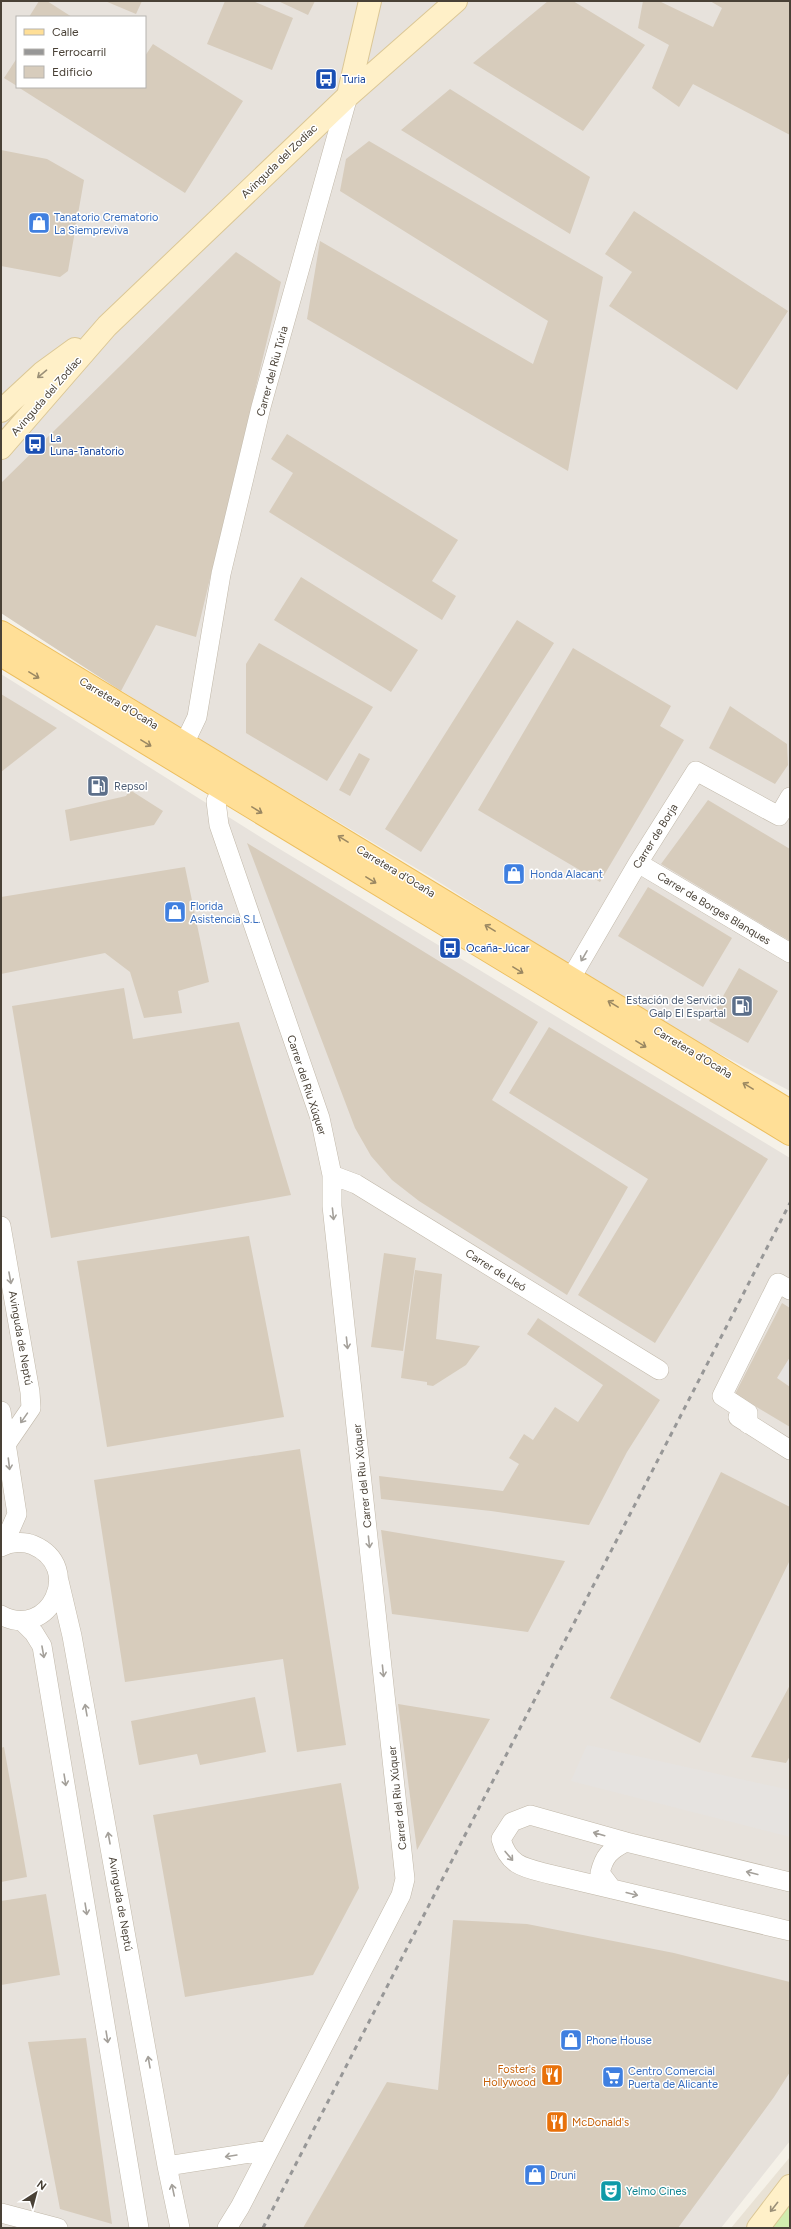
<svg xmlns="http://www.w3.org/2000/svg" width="791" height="2229" viewBox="0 0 791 2229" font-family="Figtree,sans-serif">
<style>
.residential{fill:#e9e2d5}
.industrial{fill:#e7e2dc;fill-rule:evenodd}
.green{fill:#d1ecae}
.parking{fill:#e6e3e0}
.building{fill:#d7ccbc}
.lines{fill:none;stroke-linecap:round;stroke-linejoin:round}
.street-casing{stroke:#c1b8a9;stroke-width:20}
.secondary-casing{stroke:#dbc796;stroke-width:24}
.primary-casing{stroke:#ecbe5e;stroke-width:24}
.street{stroke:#fff;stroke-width:19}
.secondary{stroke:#fff0c8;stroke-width:22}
.primary{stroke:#ffdf97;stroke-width:22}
.rail{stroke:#979797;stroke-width:3;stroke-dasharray:5 5;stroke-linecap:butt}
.oneway{stroke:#9b9078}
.oneway2{stroke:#9b8862}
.oneway3{stroke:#a4a09a}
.labels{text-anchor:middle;stroke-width:3;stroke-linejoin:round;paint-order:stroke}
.transit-label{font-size:11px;fill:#164399;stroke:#fff;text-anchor:start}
.street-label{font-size:11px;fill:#494136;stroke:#fff}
.shop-label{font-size:11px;fill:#366cbe;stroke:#fff;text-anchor:start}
.service-label{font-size:11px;fill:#4e5e75;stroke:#fff;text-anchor:start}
.food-label{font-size:11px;fill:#c56008;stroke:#fff;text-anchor:end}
.culture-label{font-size:11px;fill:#0d838f;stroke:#fff;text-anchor:start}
</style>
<rect width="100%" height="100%" fill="#f5f1e8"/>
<!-- residential -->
<path class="residential" d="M790,2157V2228H731Z"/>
<!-- industrial -->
<path class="industrial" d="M1,1H790V1091L665,1025L431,877L167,720L1,613ZM17,17H145V87H17Z
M1,674L278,848L790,1158V2141L721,2228H1Z"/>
<!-- green -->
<path class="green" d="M790,2201V2228H772Z"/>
<!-- parking -->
<path class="parking" d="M790,1356V1385L777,1378Z
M587,1745L790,1790V1837L571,1781Z"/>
<!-- building -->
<path class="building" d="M39,1H47L72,17H29Z
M105,1H142L136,14Z
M225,1H253L293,18L272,70L207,44Z
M278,1H315L308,15Z
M548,1H573L645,45L583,131L473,63Z
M643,1H659L713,27L722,8L710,1H790V135L693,84L679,107L652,88L669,45L638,28Z
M153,44L243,101L185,193L18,87H145V56Z
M17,58V86L4,78Z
M450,89L590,177L570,234L401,130Z
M369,141L603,277L568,471L307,319L320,241L533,364L548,321L340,191L346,159Z
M1,150L47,159L84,180L68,271L60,277L1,266Z
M634,211L788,311L737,390L609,306L632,272L605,254Z
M236,252L281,282L196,637L156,625L121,691L1,613V483Z
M287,434L458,540L432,581L456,596L442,620L269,512L293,473L271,459Z
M301,577L418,650L391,692L274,620Z
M517,620L554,643L421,852L385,829Z
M259,643L373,707L327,781L246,733V664Z
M573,648L671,706L660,726L684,740L600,882L478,810Z
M1,694L57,728L1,772Z
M730,706L787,744L788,765L775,784L709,748Z
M359,753L370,759L350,796L339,790Z
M130,790L163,811L154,825L70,841L65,810L126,796Z
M708,800L790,849V941L661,864Z
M247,843L538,1022L492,1100L628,1187L567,1295L419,1201L392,1180L371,1156L355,1128Z
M185,867L209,982L178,991L182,1013L144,1018L130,972L105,953L1,974V897Z
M648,887L732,938L703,987L618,936Z
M739,968L778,991L748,1043L709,1021Z
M124,988L133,1039L239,1022L291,1195L51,1238L12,1006Z
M549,1027L768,1159L655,1343L578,1295L648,1179L509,1093Z
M249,1236L284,1417L107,1447L77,1261Z
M384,1253L416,1258L403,1351L371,1347Z
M415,1270L442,1274L436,1339L480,1346L466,1365L433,1386L427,1385V1382L401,1378Z
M782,1303L790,1308V1357L777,1378L790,1387V1427L735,1394Z
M538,1318L660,1400L627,1452L589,1525L491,1511L381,1499L379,1476L503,1491L519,1464L509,1458L524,1434L533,1440L555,1407L578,1422L603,1385L527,1334Z
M300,1449L346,1745L297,1752L283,1659L125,1682L94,1480Z
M721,1472L790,1507V1560L700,1743L610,1698Z
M381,1530L565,1561L528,1632L392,1614Z
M790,1685V1756L786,1763L751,1757Z
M255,1697L266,1752L200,1765L197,1754L139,1765L131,1721Z
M398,1704L490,1719L417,1850Z
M4,1747L27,1877L1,1882V1748Z
M341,1783L359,1888L313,1975L185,1997L153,1815Z
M46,1894L60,1975L1,1985V1901Z
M453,1920L527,1924L674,1953L790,1982V2072L774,2097L678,2228H303L387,2082L438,2090Z
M86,2038L112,2224L60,2209L28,2042Z"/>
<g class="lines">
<!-- street casing -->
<g class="street-casing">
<path id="street" d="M185,742L197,717L221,574L261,407L348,96
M222,789L216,801L219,825L320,1118L332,1175V1206L405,1879L401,1895L240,2207L227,2228
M638,863L790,953
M574,992L571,978L638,863L696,771L779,816L790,797
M332,1175L356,1184L659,1370
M1,1226L30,1392L31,1408L7,1443
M1,1411L17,1514L3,1546
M738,1417L790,1450
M748,1424V1413L722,1396L778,1283L790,1290
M1,1547C10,1542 24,1541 33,1545C85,1567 49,1641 1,1615
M59,1581L72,1636L167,2166L180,2228
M22,1621L34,1633L42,1646L139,2228
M790,1882L626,1842L530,1815L512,1822L501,1839C509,1868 527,1868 553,1875L790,1931
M612,1889L600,1873C604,1856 610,1850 626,1842
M167,2166L269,2150
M1,2213L58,2228"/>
</g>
<!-- secondary casing -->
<g class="secondary-casing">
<path id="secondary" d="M348,96L370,1
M1,411L42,373L75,349
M1,448L107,326L348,96L456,1
M758,2228L790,2186"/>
</g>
<!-- primary casing -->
<g class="primary-casing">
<path id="primary" d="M1,632L790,1111
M1,655L790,1134"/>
</g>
<!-- street -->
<use href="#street" class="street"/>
<!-- secondary -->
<use href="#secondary" class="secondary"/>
<!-- primary -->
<use href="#primary" class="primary"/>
<!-- rail -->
<path class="rail" d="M263,2228L790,1203"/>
</g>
<!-- one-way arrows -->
<defs><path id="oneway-shaft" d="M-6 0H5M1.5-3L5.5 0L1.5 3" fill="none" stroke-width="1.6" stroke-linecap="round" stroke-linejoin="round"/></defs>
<g class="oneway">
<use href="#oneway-shaft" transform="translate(42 374) rotate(140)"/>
<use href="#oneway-shaft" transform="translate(774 2207) rotate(128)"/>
</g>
<g class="oneway2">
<use href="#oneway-shaft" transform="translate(34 675) rotate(31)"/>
<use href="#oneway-shaft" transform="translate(146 743) rotate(31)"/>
<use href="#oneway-shaft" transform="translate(257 810) rotate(31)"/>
<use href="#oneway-shaft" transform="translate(343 839) rotate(-148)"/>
<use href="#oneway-shaft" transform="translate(371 880) rotate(31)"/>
<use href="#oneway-shaft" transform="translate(490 928) rotate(-149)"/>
<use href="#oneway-shaft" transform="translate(518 970) rotate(31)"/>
<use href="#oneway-shaft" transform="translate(613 1004) rotate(-149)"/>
<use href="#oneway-shaft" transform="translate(641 1044) rotate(31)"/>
<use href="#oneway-shaft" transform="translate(748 1086) rotate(-149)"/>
</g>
<g class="oneway3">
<use href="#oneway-shaft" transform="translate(584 956) rotate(120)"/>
<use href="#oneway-shaft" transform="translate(333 1214) rotate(84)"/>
<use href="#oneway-shaft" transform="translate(10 1278) rotate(80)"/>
<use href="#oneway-shaft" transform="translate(347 1343) rotate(84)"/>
<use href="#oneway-shaft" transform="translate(24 1418) rotate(125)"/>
<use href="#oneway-shaft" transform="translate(9 1464) rotate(83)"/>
<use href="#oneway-shaft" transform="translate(369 1542) rotate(84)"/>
<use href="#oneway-shaft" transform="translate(43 1652) rotate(80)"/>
<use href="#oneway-shaft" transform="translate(383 1671) rotate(84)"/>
<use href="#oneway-shaft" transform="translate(86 1710) rotate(-100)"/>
<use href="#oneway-shaft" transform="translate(65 1780) rotate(81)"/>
<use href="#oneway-shaft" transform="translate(599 1834) rotate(-164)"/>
<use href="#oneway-shaft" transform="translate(109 1838) rotate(-100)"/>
<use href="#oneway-shaft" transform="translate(509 1856) rotate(50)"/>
<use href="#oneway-shaft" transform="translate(752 1873) rotate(-166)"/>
<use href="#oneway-shaft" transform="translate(632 1894) rotate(14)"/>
<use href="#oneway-shaft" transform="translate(86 1909) rotate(81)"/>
<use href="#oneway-shaft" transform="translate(107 2037) rotate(81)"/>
<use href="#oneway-shaft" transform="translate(149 2062) rotate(-100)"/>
<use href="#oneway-shaft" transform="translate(231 2156) rotate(171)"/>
<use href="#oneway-shaft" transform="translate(173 2190) rotate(-102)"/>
</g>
<!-- icons -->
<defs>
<g id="bus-square" transform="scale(1.15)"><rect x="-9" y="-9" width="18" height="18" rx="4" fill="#1a4fb4" stroke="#fff"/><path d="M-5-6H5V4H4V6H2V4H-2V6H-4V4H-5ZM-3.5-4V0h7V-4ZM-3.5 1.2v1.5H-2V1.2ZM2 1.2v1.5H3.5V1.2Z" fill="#fff"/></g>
<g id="shop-square" transform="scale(1.15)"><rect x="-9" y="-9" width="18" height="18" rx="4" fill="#3f7fe0" stroke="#fff"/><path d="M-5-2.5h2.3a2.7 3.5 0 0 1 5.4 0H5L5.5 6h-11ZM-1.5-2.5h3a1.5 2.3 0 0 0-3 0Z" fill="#fff"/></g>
<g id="fuel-square" transform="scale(1.15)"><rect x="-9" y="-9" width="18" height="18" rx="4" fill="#5c6f8a" stroke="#fff"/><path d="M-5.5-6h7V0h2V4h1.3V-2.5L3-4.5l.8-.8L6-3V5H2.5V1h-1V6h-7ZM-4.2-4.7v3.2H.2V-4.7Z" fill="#fff"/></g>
<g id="restaurant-square" transform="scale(1.15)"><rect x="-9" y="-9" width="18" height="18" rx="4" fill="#e8710a" stroke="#fff"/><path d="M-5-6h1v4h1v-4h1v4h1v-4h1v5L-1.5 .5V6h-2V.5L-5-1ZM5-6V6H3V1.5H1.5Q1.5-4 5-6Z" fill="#fff"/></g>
<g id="supermarket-square" transform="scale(1.15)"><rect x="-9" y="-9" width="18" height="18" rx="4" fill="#3f7fe0" stroke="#fff"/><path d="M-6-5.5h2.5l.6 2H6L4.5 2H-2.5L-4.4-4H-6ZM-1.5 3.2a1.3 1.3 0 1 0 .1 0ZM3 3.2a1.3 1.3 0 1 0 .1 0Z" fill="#fff"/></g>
<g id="theatre-square" transform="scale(1.15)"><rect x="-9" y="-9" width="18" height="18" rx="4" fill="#0f9aa8" stroke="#fff"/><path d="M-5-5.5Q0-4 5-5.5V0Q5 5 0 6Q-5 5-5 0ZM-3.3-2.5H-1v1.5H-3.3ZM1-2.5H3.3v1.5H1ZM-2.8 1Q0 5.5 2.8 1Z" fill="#fff"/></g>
</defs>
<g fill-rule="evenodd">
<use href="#bus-square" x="326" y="79"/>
<use href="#shop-square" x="39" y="223"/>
<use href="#bus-square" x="35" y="444"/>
<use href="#fuel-square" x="98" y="786"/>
<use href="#shop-square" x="514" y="874"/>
<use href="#shop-square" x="175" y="912"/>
<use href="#bus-square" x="450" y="948"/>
<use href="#fuel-square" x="742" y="1006"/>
<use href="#shop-square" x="571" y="2040"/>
<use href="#restaurant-square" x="552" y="2075"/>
<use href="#supermarket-square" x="613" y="2077"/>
<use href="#restaurant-square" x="557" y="2122"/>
<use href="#shop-square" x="535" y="2175"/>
<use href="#theatre-square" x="611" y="2191"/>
</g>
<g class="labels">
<!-- transit labels -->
<g class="transit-label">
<text x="342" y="83">Turia</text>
<text x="50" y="442">La<tspan x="50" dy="13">Luna-Tanatorio</tspan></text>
<text x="466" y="952">Ocaña-Júcar</text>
</g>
<!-- street labels -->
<g class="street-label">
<text transform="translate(279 161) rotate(-44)" y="4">Avinguda del Zodíac</text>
<text transform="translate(272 371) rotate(-75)" y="4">Carrer del Riu Túria</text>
<text transform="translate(46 396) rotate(-49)" y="4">Avinguda del Zodíac</text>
<text transform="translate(119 703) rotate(31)" y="4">Carretera d'Ocaña</text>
<text transform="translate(655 836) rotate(-58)" y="4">Carrer de Borja</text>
<text transform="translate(396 871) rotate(31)" y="4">Carretera d'Ocaña</text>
<text transform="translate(714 908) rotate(31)" y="4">Carrer de Borges Blanques</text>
<text transform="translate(693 1052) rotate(31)" y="4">Carretera d'Ocaña</text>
<text transform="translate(307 1085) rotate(72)" y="4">Carrer del Riu Xúquer</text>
<text transform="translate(496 1270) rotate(32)" y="4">Carrer de Lleó</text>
<text transform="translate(21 1338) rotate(80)" y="4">Avinguda de Neptú</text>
<text transform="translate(362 1476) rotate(-96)" y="4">Carrer del Riu Xúquer</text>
<text transform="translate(397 1798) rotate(-96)" y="4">Carrer del Riu Xúquer</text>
<text transform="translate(121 1904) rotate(80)" y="4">Avinguda de Neptú</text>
</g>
<!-- shop labels -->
<g class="shop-label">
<text x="54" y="221">Tanatorio Crematorio<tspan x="54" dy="13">La Siempreviva</tspan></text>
<text x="530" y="878">Honda Alacant</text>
<text x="190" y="910">Florida<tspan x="190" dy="13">Asistencia S.L.</tspan></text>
<text x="586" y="2044">Phone House</text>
<text x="628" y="2075">Centro Comercial<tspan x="628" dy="13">Puerta de Alicante</tspan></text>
<text x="550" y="2179">Druni</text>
</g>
<!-- service labels -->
<g class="service-label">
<text x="114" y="790">Repsol</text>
<text x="726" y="1004" text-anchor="end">Estación de Servicio<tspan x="726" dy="13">Galp El Espartal</tspan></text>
</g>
<!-- food labels -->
<g class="food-label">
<text x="536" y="2073">Foster's<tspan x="536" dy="13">Hollywood</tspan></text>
<text x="572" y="2126" text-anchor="start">McDonald's</text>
</g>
<!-- culture labels -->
<g class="culture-label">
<text x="626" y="2195">Yelmo Cines</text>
</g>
</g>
<!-- border -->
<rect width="791" height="2229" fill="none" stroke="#494136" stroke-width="4"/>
<!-- legend -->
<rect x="16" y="16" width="130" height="72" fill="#ffffff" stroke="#b6b3af"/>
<rect x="24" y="29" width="20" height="6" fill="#ffdf97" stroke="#b6b3af"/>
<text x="52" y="36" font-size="12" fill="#494136">Calle</text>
<rect x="24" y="49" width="20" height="6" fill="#979797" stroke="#b6b3af"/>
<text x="52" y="56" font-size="12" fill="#494136">Ferrocarril</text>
<rect x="24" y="66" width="20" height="12" fill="#d7ccbc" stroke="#b6b3af"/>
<text x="52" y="76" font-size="12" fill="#494136">Edificio</text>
<!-- north arrow -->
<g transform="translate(36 2193) rotate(36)" stroke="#ffffff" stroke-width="3" paint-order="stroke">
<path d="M0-3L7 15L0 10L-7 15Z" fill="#494136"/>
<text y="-6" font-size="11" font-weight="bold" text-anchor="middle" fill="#494136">N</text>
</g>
</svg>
